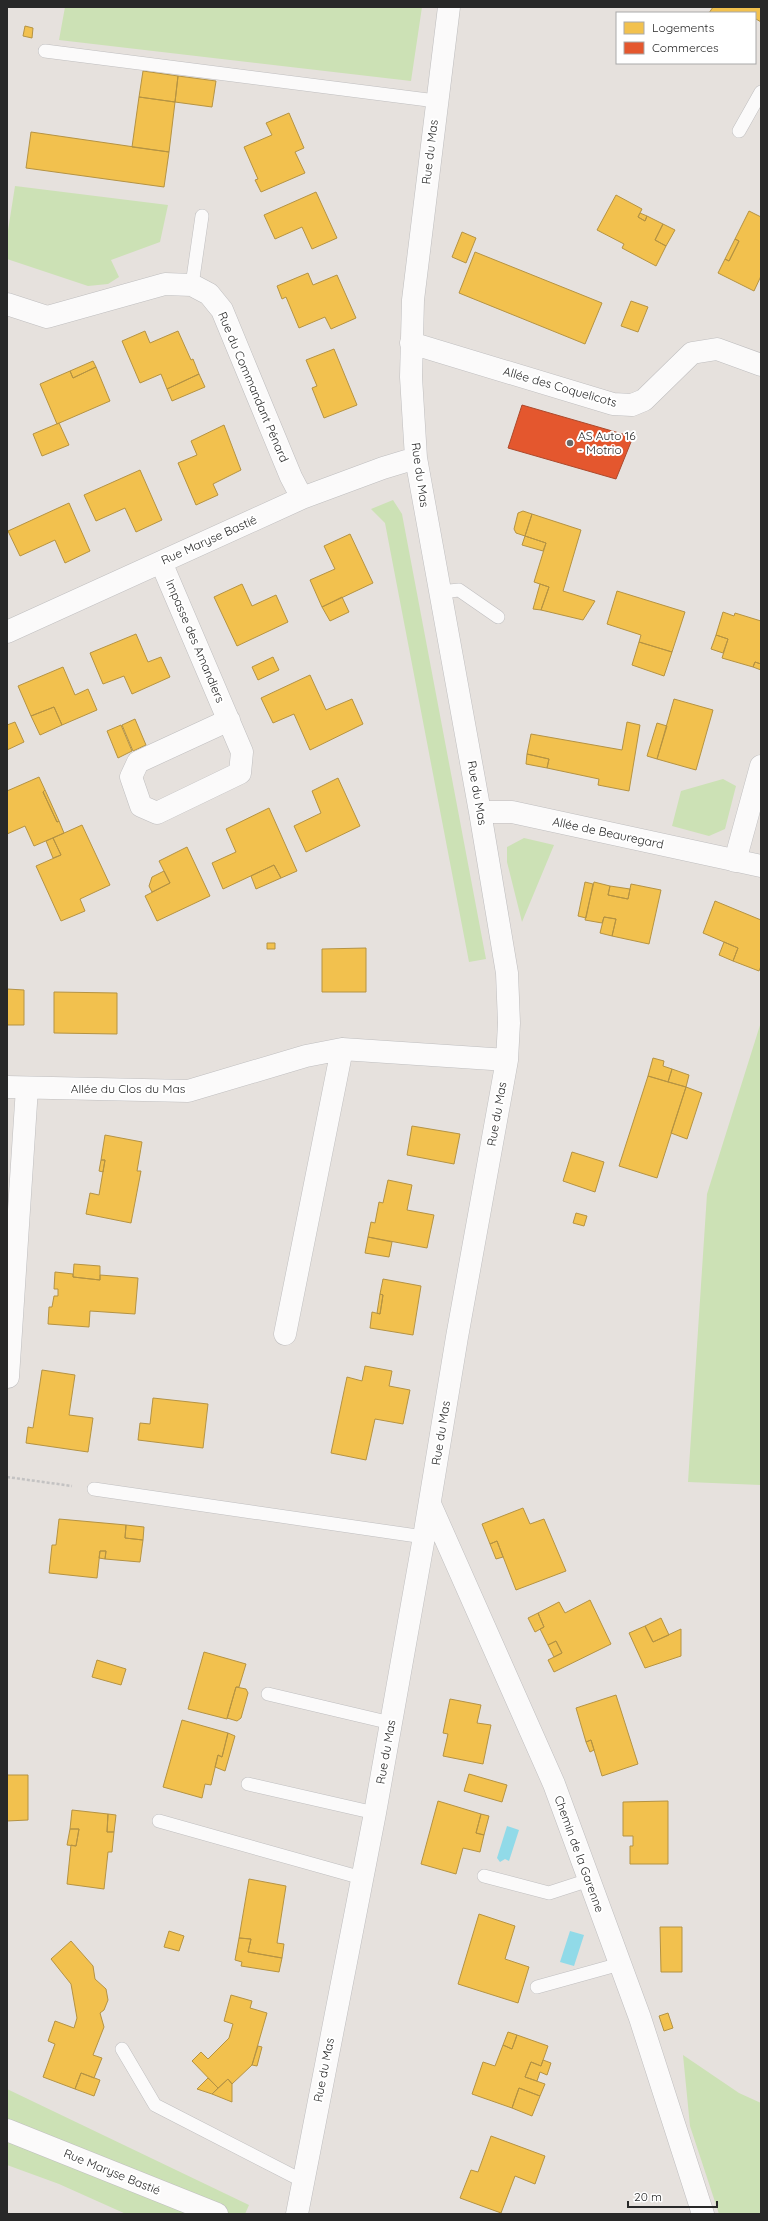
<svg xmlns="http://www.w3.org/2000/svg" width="768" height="2221" viewBox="0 0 768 2221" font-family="Quicksand,sans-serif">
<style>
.green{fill:#cce1b5}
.water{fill:#91dae8}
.homes{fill:#f2c14e;stroke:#b59343}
.shops{fill:#e4572e;stroke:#ac492c}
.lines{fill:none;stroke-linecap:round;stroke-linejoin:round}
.service-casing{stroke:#bfbebf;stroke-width:14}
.minor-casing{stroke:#bfbebf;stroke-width:23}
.path{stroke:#c3c2c2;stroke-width:2.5;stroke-dasharray:3 2;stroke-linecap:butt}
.service{stroke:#fbfafa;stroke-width:13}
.minor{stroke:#fbfafa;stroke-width:22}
.poi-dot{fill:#6a6967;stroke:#fff;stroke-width:1.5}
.labels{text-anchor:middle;stroke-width:4;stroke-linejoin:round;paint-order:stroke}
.street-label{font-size:12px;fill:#282828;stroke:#fff}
.poi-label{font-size:12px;fill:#282828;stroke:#fff;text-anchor:start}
</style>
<rect width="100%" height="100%" fill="#e6e1dd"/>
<!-- green -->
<path class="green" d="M65,7H422L411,81L59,40Z
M15,186L168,205L160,242L111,260L119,277L108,284L88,286L7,259V237Z
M393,500L402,514L486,959L469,962L385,523L371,509Z
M723,779L736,786L725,829L709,836L672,826L681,791Z
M524,838L554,845L522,922L507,862V847Z
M761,1022V1485L688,1482L707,1194Z
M683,2055L739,2093L761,2103V2214H719L690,2126Z
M7,2089L249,2205L245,2214H126L59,2184L7,2165Z"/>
<!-- water -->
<path class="water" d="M507,1826L519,1830L509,1861L505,1859L500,1862L497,1858Z
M570,1931L584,1935L574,1966L560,1962Z"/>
<!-- homes -->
<path class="homes" d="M713,7H761V22L756,19L755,22V13H709Z
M25,26L33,28L32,38L23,36Z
M143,71L178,76L175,102L139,97Z
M178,76L216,81L212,107L175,102Z
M139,97L175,102L169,152L132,147Z
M289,113L304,148L295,152L305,173L261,192L255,180L258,179L244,147L272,135L266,123Z
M31,132L169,152L164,187L26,168Z
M316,192L337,238L312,249L302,227L275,239L264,215Z
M616,195L642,209L638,217L645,221L647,216L663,224L655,240L666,246L656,266L622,248L624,244L597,230Z
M749,211L761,217V276L754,291L718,273L725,259L729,261L739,241L735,239Z
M640,213L647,216L645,221L638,217Z
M663,224L675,230L666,246L655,240Z
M462,232L476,238L466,263L452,257Z
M735,239L739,241L729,261L725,259Z
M475,252L602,303L585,344L459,293Z
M308,273L313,285L337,275L356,318L331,329L325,317L299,328L286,297L282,299L277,286Z
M631,301L648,307L638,332L621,326Z
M145,331L150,343L178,331L191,360L193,359L199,374L167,389L161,374L140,383L122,341Z
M334,349L357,405L324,418L312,388L317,386L306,360Z
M93,361L96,367L73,378L70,371Z
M96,367L110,401L57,424L40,384L70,371L73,378Z
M199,374L205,387L172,401L167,389Z
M59,423L69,445L42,456L33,434Z
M224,425L241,470L213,484L218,495L196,505L178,463L197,455L191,441Z
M140,470L162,520L136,532L125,508L96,521L84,495Z
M69,503L90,551L65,563L55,540L20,556L8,531Z
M523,511L532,514L525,536L516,533L514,529L518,513Z
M532,514L581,530L563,591L595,601L583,620L541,610L549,587L534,582L546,543L525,536Z
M350,534L373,583L322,607L310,580L335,569L324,546Z
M525,536L546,543L543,551L522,545Z
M242,584L252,606L276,595L288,622L237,646L214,597Z
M540,584L549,587L541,610L533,609Z
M617,591L685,612L672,652L639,642L641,635L607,624Z
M342,597L349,612L330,621L322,607Z
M723,612L734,616L735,613L761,621V664L755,662L753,667L722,658L728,639L716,635Z
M136,634L148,662L161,657L170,677L132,694L124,676L103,684L90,653Z
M716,635L728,639L723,653L711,649Z
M639,642L672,652L664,676L632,665Z
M273,657L279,670L258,680L252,667Z
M755,662L761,664V670L753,667Z
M63,667L75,695L88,689L97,710L62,725L54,707L31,716L18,686Z
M310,675L326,710L352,699L363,724L310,750L294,714L273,723L261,698Z
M674,699L713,710L696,770L657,759Z
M54,707L62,725L40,735L31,716Z
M135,719L146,745L133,751L122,725Z
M15,722L24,742L7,750V725Z
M627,722L640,725L629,791L598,785L599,779L547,768L549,759L527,754L531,734L622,750Z
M657,723L667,726L657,759L647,756Z
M121,725L132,751L118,758L107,731Z
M527,754L549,759L547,768L526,764Z
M39,777L45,790L43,792L57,822L59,821L64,833L34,846L25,826L7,834V791Z
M338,778L360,826L306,852L294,826L321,813L312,791Z
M45,790L59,821L57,822L43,792Z
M269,808L297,871L281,878L274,865L223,889L212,863L236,852L226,829Z
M82,825L110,885L80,899L85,911L61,921L36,866L61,855L53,838Z
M53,838L61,855L53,858L46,841Z
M187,847L210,896L157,921L145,896L170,883L159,861Z
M274,865L281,878L256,889L251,876Z
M164,871L170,883L152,892L149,886L152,877Z
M585,882L593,884L586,918L578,916Z
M594,882L610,886L608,895L628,899L631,884L661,890L649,944L612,936L616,919L604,917L602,923L585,920Z
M610,886L630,889L628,899L608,895Z
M715,901L761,920V966L759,971L733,961L738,948L703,933Z
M604,917L616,919L612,936L600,933Z
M724,942L738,948L733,961L719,955Z
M267,943H275V949H267Z
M366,948V992H322V949Z
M7,989L24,990V1025H7Z
M54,992L117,993V1034L54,1033Z
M653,1058L664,1061L663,1066L672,1069L668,1082L648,1076Z
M672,1069L689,1075L686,1087L668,1082Z
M648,1076L686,1087L657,1178L619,1166Z
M686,1087L702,1093L687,1139L671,1133Z
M412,1126L460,1134L454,1164L407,1155Z
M105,1135L142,1142L137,1171H141L131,1223L86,1214L90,1193L99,1195L105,1160H101Z
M572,1152L604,1162L595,1192L563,1181Z
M101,1160H105L103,1172L99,1171Z
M388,1180L412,1185L407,1210L434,1215L427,1248L368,1237L371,1222L375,1223L379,1202L383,1203Z
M576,1213L587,1216L584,1226L573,1223Z
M368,1237L392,1242L389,1257L365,1253Z
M74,1264L100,1266V1280L73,1277Z
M55,1272L73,1274V1277L100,1280V1275L138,1278L135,1314L90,1311L89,1327L48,1324L49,1307H52L54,1296H58V1289H54Z
M383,1279L421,1286L413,1335L370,1328L372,1312L380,1314L383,1295L380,1294Z
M380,1294L383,1295L380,1314L377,1313Z
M365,1366L392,1371L389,1386L410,1390L403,1424L375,1419L366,1460L331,1453L347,1377L362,1381Z
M42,1370L75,1375L69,1415L93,1418L88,1452L26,1443L28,1427L33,1428Z
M153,1398L208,1404L203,1448L138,1440L140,1423L150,1424Z
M523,1508L530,1524L544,1519L566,1571L516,1590L497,1541L490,1544L482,1524Z
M59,1519L126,1525L125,1538L143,1540L140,1562L105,1559L106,1551H100L97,1578L49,1573L52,1545H56Z
M126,1525L144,1527L143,1540L125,1538Z
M497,1541L503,1557L496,1559L490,1544Z
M100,1551H106L105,1559L99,1558Z
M590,1600L611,1644L554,1672L548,1660L562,1653L556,1641L548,1645L540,1629L544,1627L538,1613L559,1602L565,1613Z
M538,1613L544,1627L535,1632L528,1618Z
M661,1618L669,1635L653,1642L645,1626Z
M645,1626L653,1642L681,1629V1656L645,1668L629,1633Z
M556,1641L562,1653L554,1657L548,1645Z
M204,1652L246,1664L239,1687H236L227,1719L188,1709Z
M97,1660L126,1669L121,1685L92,1677Z
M236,1687L246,1689L248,1693L241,1718L237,1721L227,1718Z
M616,1695L638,1764L602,1776L591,1740L586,1742L576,1708Z
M450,1699L481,1705L477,1723L491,1725L483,1764L443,1756L448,1734L443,1733Z
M182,1720L228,1733L222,1757L218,1755L211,1785L205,1784L202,1798L163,1787Z
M228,1733L235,1736L225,1771L215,1767L218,1755L222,1757Z
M591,1740L594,1750L590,1752L586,1742Z
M469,1774L507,1785L502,1802L464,1791Z
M7,1775H28V1820L7,1821Z
M438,1801L481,1814L476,1833L484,1835L480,1852L463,1848L456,1874L421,1864Z
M668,1801V1864H630V1846H633V1836H623V1802Z
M72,1810L108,1814L107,1832H114L112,1852H108L104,1889L67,1884L71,1845L76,1846L79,1829H70Z
M108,1814L116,1815L114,1832H107Z
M481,1814L489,1816L484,1835L476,1833Z
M70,1829H79L76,1846L67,1845Z
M249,1879L286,1886L277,1943L284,1944L282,1958L248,1952L251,1939L239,1938Z
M479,1914L515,1926L505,1959L529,1967L518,2003L458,1984Z
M660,1927H682V1972H661Z
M169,1931L184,1936L179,1951L164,1947Z
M239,1938L251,1939L248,1952L282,1958L279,1972L241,1966L242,1962L235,1960Z
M71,1941L93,1966L95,1979L106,1989L108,2000L104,2010L100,2013L104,2027L93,2055L102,2058L94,2078L81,2073L75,2089L43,2077L55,2044L48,2041L55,2021L74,2028L77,2018L71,1984L51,1959Z
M231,1995L252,2001L250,2008L267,2013L252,2065L232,2084L228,2079L218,2088L192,2061L201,2052L208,2059L229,2038L233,2024L224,2021Z
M668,2013L673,2028L664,2031L659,2016Z
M508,2032L517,2035L512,2049L503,2045Z
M517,2035L548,2046L541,2066L531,2062L525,2077L545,2084L540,2096L519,2088L512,2108L472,2094L483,2062L495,2066L503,2045L512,2049Z
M258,2046L262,2047L257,2066L252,2065Z
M543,2060L551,2063L547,2075L540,2072L537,2081L525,2077L531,2062L541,2066Z
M81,2073L100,2080L94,2096L75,2089Z
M208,2078L218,2088L212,2094L197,2089Z
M228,2079L232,2084V2102L212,2094Z
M519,2088L540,2096L532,2116L512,2108Z
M491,2136L545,2156L535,2184L515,2176L501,2213L460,2198L471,2170L478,2172Z"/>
<!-- shops -->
<path class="shops" d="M522,405L633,437L616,479L508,448Z"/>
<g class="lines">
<!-- service casing -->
<g class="service-casing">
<path id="service" d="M45,51L436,101
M739,131L761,92
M192,285L202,216
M440,592L459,590L498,617
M94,1489L424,1537
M268,1694L391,1723
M248,1784L375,1813
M159,1821L362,1878
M484,1876L549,1893L589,1880
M537,1987L620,1964
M122,2049L155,2105L303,2181"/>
</g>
<!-- minor casing -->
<g class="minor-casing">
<path id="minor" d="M7,304L47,317L165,284L192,285L209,294L222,310L291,477L302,498
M411,343L613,404L632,405L644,400L692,353L717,349L761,365
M161,562L242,752L240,773L157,813L141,806L131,777L138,762L229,720
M7,632L302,498L383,468L416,458
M480,812H512L761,866
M735,861L761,766
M7,1087L188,1091L306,1056L342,1049L507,1060
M285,1334L342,1049
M8,1377L27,1088
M430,1504L554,1784L640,2018L703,2214
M7,2130L217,2214
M297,2214L375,1813L424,1537L457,1337L507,1060L509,1023L507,973L480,812L416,458L411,377L413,300L449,7"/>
</g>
<!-- path -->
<path class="path" d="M7,1477L72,1486"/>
<!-- service -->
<use href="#service" class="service"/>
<!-- minor -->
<use href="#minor" class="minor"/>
</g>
<!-- markers -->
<circle class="poi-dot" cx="570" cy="443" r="4"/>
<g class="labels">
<!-- street labels -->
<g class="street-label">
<text transform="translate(430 152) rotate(-83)" y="4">Rue du Mas</text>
<text transform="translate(253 387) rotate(67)" y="4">Rue du Commandant Pénard</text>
<text transform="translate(560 387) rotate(16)" y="4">Allée des Coquelicots</text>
<text transform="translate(420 475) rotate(82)" y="4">Rue du Mas</text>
<text transform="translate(209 540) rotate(-24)" y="4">Rue Maryse Bastié</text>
<text transform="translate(195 641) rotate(67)" y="4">Impasse des Amandiers</text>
<text transform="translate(477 793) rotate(80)" y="4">Rue du Mas</text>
<text transform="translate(608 833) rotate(12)" y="4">Allée de Beauregard</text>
<text x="128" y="1093">Allée du Clos du Mas</text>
<text transform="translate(497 1114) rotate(-80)" y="4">Rue du Mas</text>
<text transform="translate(441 1433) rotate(-81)" y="4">Rue du Mas</text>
<text transform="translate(386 1752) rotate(-80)" y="4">Rue du Mas</text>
<text transform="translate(579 1854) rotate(70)" y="4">Chemin de la Garenne</text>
<text transform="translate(324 2070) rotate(-79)" y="4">Rue du Mas</text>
<text transform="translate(112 2172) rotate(22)" y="4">Rue Maryse Bastié</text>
</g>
<!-- poi labels -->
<g class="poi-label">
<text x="578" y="440">AS Auto 16<tspan x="578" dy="14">- Motrio</tspan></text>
</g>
</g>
<!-- border -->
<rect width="768" height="2221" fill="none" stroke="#282828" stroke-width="16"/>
<!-- legend -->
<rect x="616" y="12" width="140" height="52" fill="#ffffff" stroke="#a9a9a9"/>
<rect x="624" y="22" width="20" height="12" fill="#f2c14e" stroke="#a9a9a9"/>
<text x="652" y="32" font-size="12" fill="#282828">Logements</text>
<rect x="624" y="42" width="20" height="12" fill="#e4572e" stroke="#a9a9a9"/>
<text x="652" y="52" font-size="12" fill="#282828">Commerces</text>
<!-- scale -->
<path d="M628 2201v6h89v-6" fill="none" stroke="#282828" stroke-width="2"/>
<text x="634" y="2201" font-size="12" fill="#282828" stroke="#ffffff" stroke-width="3" paint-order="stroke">20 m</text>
</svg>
